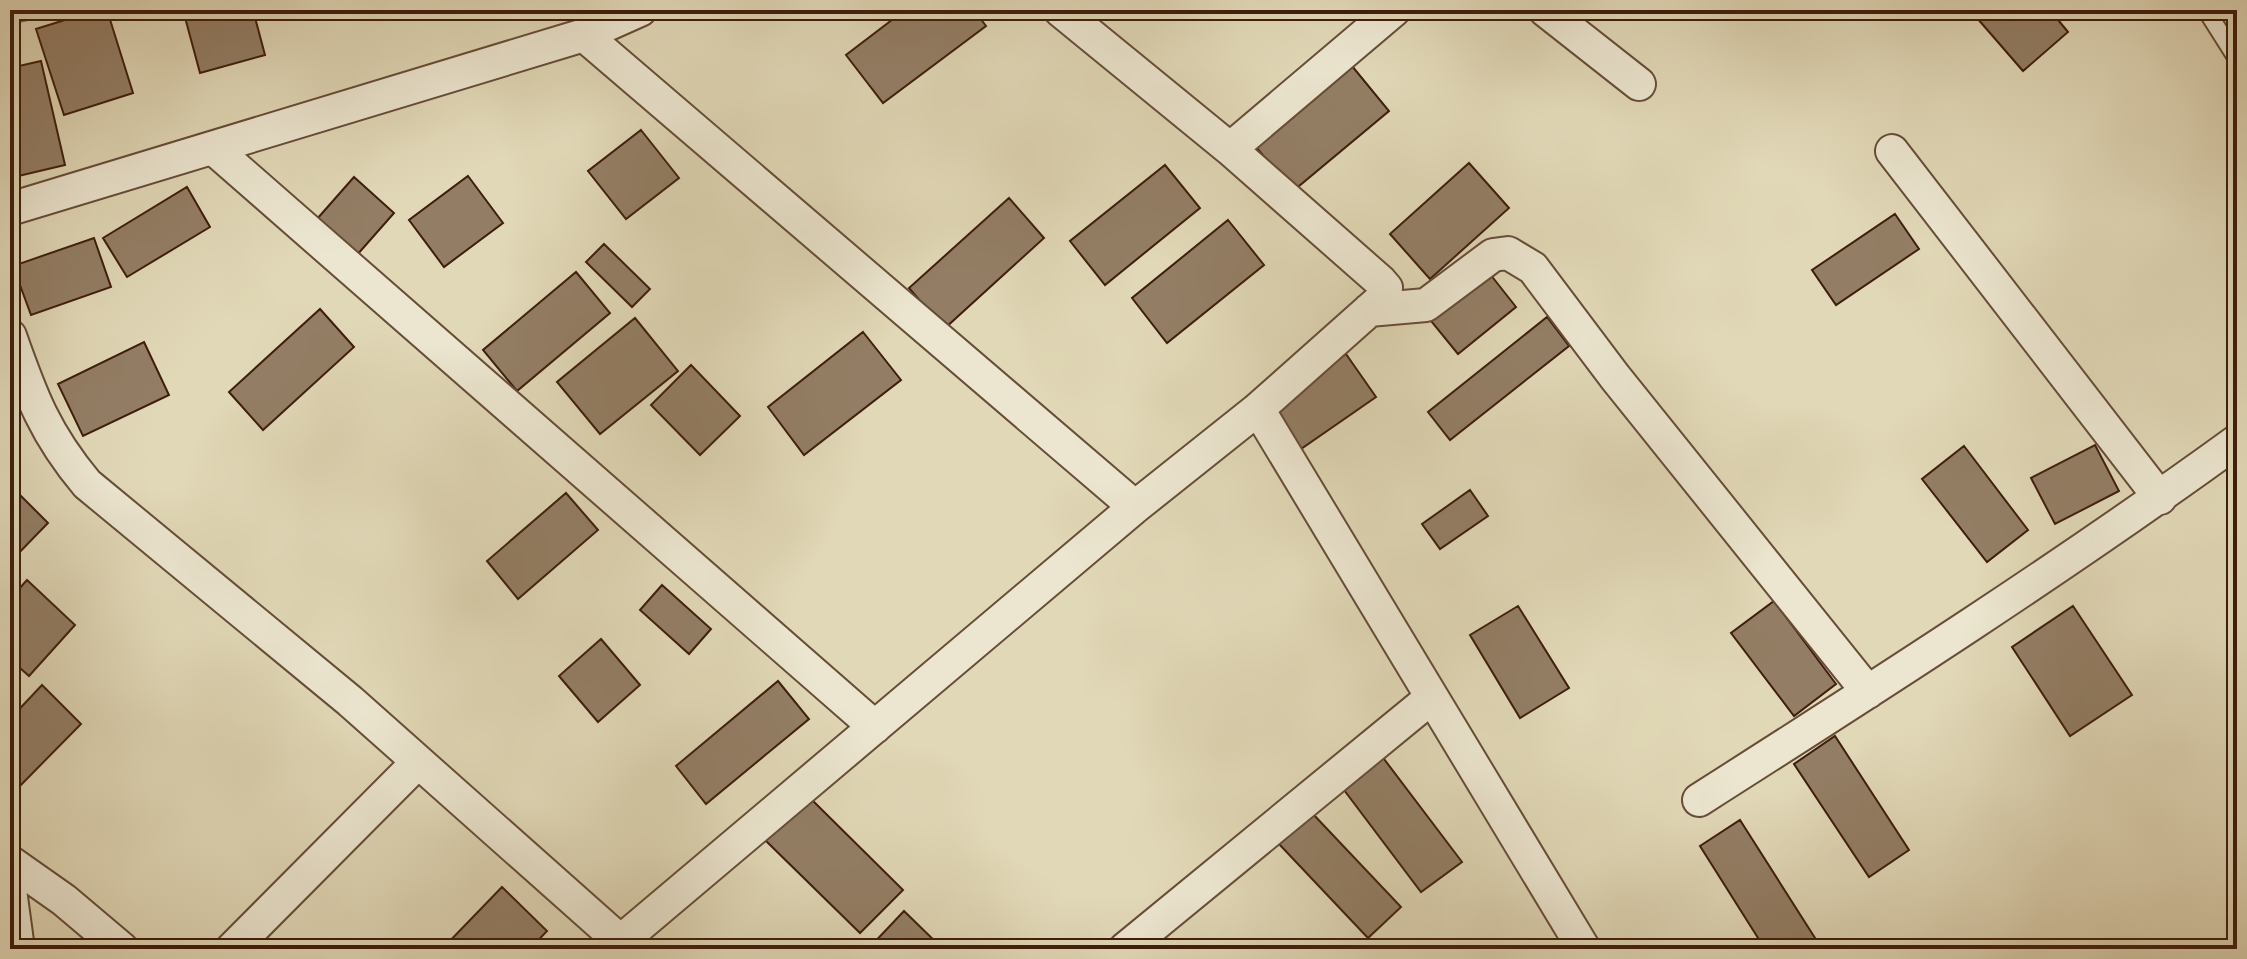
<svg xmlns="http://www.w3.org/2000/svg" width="2247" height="959" viewBox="0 0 2247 959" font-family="'IM FELL DW Pica',serif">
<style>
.green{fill:#c5b89a;stroke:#826a54;stroke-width:2}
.building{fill:#937e65;stroke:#3e1d0d;stroke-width:2}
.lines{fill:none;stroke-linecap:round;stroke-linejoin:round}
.service-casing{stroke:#674c38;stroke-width:20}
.minor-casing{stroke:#674c38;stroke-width:36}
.service{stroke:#ece6d0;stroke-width:16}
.minor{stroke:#ece6d0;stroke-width:32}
</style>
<rect width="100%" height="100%" fill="#e1d8b7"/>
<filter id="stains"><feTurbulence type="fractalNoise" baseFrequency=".0025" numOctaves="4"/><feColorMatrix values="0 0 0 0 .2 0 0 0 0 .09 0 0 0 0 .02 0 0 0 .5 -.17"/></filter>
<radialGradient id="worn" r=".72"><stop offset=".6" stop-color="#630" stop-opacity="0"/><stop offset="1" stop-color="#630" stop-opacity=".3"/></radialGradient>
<!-- green -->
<path class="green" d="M10,10H73L10,24Z"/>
<!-- building -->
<path class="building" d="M97,10H107L133,93L64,115L36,29Z
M183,10H253L265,55L200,73Z
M905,10H974L986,26L883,103L846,55Z
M1986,10H2050L2068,32L2023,71L1977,18Z
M41,61L65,165L10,178V68Z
M1352,66L1389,111L1293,191L1256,147Z
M641,130L679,178L626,219L588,171Z
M1469,163L1509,208L1430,279L1390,234Z
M1165,165L1200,208L1105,285L1070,241Z
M468,176L503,223L444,267L409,220Z
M354,177L394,213L357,255L317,219Z
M187,187L210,227L127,277L103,238Z
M1009,198L1044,238L944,329L909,288Z
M1895,214L1919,249L1836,305L1812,270Z
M1228,220L1264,265L1167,343L1132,298Z
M94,238L111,287L31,315L13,266Z
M604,244L650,289L632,307L586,262Z
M576,272L610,313L517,391L483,350Z
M1490,274L1516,307L1458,354L1431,321Z
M320,309L354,347L263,430L229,392Z
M1547,317L1569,346L1450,440L1428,412Z
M635,318L678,371L600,434L557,382Z
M863,332L901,380L804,455L768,407Z
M144,342L169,395L83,436L58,384Z
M1346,354L1376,397L1298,451L1268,408Z
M691,365L740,416L700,455L651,405Z
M2095,445L2119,491L2055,524L2031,478Z
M1964,446L2028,530L1987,562L1922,479Z
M14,489L48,523L10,562V493Z
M1470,490L1488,516L1440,549L1422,524Z
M566,493L598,530L518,599L487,561Z
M27,580L75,625L29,676L10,659V599Z
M662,585L711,629L689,654L640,610Z
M1774,601L1836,684L1794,716L1731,633Z
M1518,606L1569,688L1520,718L1470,635Z
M2073,606L2132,695L2070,736L2012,647Z
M601,639L640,685L598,722L559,676Z
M778,681L809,719L706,804L676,766Z
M42,685L81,724L10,796V719Z
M1835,736L1909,850L1869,877L1794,764Z
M1381,755L1462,862L1421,892L1341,786Z
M805,793L903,890L860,933L762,837Z
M1312,813L1401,907L1368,938L1279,844Z
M1740,820L1815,938L1798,949H1765L1700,846Z
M502,887L547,931L530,949H442Z
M904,911L943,949H868Z"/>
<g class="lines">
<!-- service casing -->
<g class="service-casing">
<path id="service" d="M2206,10L2237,59"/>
</g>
<!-- minor casing -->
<g class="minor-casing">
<path id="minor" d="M1545,10L1639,84
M584,35L1135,507
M213,148L875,727
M1230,149L1394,10
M1892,151L2160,498
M10,209L584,35L640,10
M1369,310L1426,305L1493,255L1508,253L1533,268L1615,377L1868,692
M10,336C31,396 45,434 87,484L350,701L629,949
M1258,409L1584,949
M1699,800C1881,684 2062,568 2237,441
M10,862L64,900L122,949
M10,890L18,949
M621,941L1135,507L1258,409L1384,297L1386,288L1380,281L1230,149L1060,10
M232,949L418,762
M1125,949L1431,698"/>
</g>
<!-- service -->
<use href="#service" class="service"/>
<!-- minor -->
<use href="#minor" class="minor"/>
</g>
<!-- margin -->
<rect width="2247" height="959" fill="none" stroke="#e1d8b7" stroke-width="40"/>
<rect x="12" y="12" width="2223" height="935" fill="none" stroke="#3e1d0d" stroke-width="4"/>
<rect x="20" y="20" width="2207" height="919" fill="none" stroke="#3e1d0d" stroke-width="2"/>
<rect width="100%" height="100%" filter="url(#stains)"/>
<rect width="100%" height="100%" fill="url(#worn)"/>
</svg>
